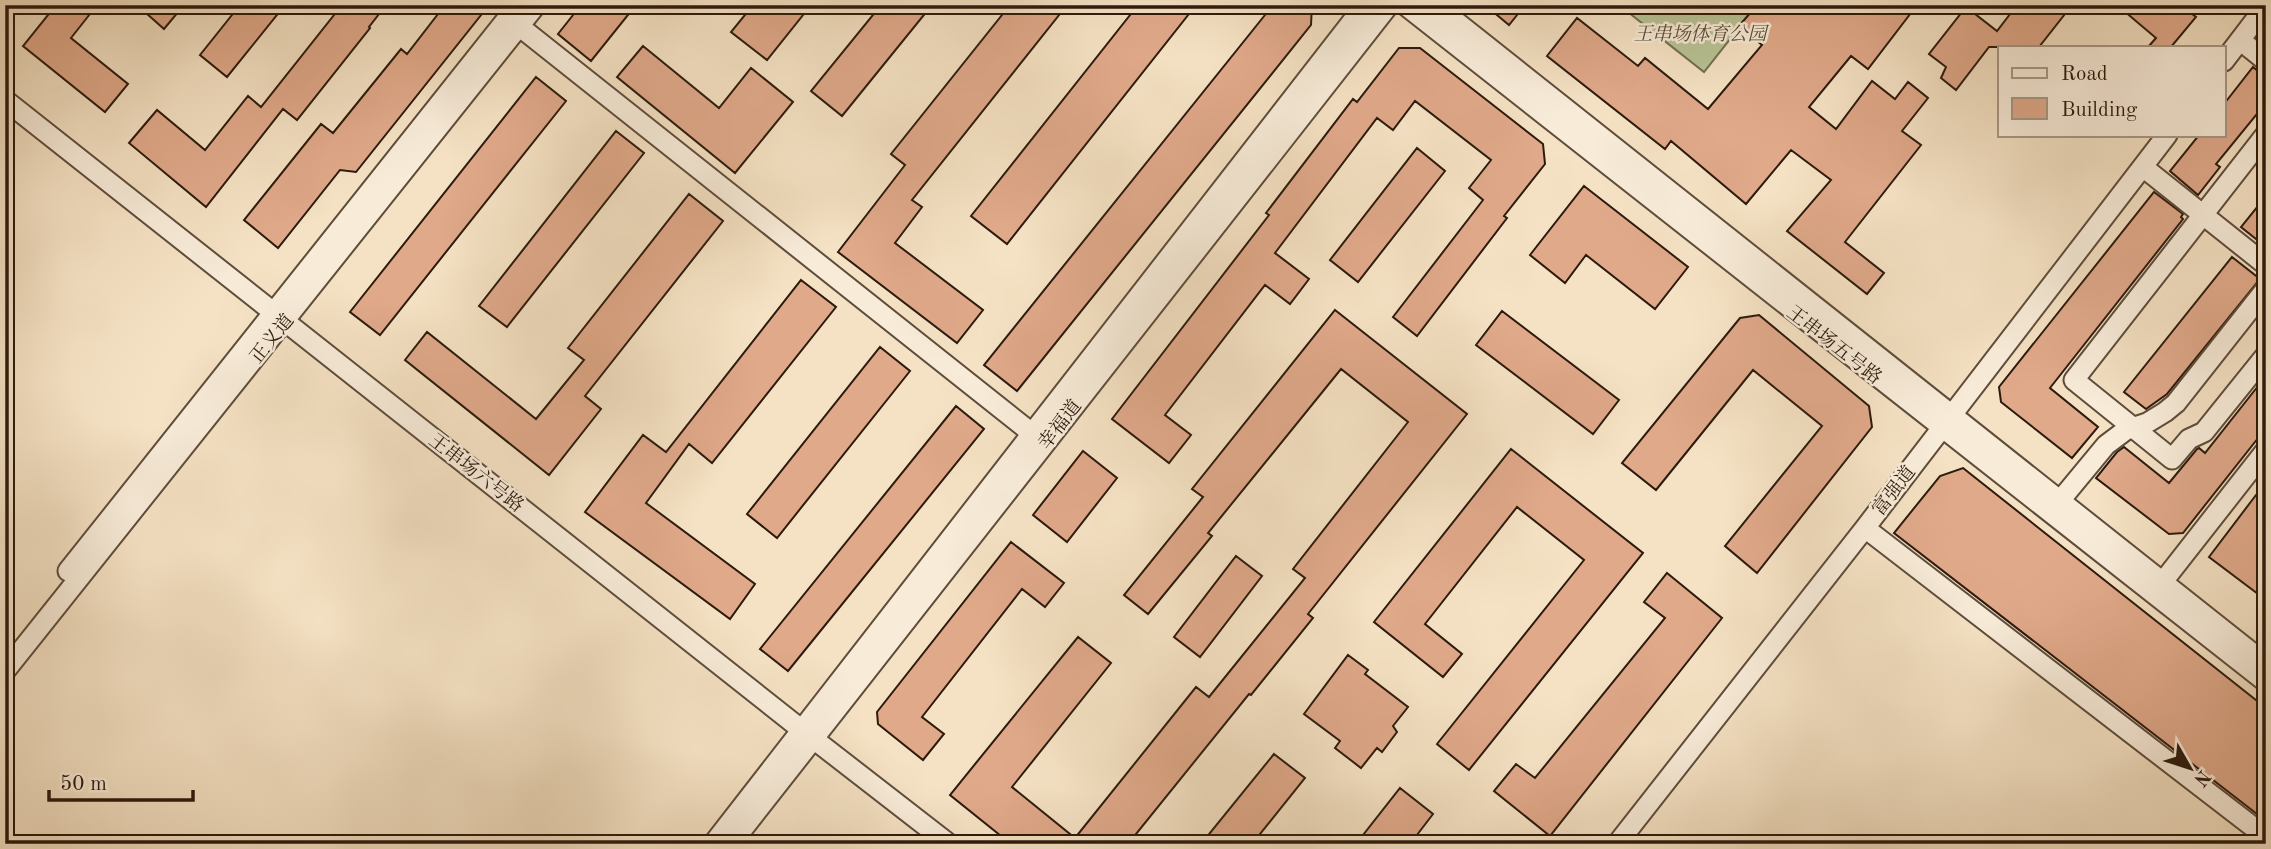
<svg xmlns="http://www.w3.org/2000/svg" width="2271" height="849" viewBox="0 0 2271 849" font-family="'Old Standard TT','Noto Serif SC',serif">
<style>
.green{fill:#b9c496;stroke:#726f52;stroke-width:2}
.building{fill:#e0a98a;stroke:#2c1a0d;stroke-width:2}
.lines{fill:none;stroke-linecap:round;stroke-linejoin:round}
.minor-casing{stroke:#5e4c3b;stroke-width:23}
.minor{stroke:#f8ecd9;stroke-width:19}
.labels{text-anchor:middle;stroke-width:5;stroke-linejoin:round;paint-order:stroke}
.park-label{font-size:19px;font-style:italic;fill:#564d36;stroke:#f8ecd9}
.street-label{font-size:19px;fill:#2c1a0d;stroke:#f8ecd9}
</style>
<rect width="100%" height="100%" fill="#f5e2c4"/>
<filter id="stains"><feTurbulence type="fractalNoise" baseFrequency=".00286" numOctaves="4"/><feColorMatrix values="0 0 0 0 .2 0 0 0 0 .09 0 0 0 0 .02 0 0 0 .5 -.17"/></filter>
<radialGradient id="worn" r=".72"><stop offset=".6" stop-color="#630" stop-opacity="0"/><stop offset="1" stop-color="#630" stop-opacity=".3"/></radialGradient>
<!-- green -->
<path class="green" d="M1619,5H1757L1704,72Z"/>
<!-- building -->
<path class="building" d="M56,5H97L71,38L128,84L105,112L23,46Z
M137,5H184L164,29Z
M240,5H285L227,77L200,55Z
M342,5H386L369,27L370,28L297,120L283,109L206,207L129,143L157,110L205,150L248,96L261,107Z
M445,5H489L356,172L340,170L278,248L244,220L321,124L333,133L401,49L407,54Z
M581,5H636L591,61L558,34Z
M753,5H811L767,60L731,32Z
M881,5H932L842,116L811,91Z
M1010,5H1067L912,200L922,207L895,243L983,310L957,343L838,252L905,165L891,154Z
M1138,5H1196L1007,244L971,216Z
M1273,5H1312L1311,25L1017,391L984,365Z
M1485,5H1525L1509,25Z
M1757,5H1917L1868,69L1851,56L1809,107L1836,129L1872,81L1895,99L1908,82L1928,98L1902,131L1921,145L1845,242L1884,273L1867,294L1787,231L1831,180L1791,150L1746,204L1671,141L1665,149L1547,56L1577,18L1638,66L1645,58L1708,109L1762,45L1739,26Z
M2017,5H2072L2039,47H1989L1956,90L1941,78L1946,67L1929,54L1966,7L1997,31Z
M2117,5H2181L2196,17L2171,47H2148L2156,38Z
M643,46L719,108L751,68L793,102L735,173L617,77Z
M1399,48H1420L1543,144L1545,164L1504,216L1507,218L1417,336L1393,317L1483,200L1469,188L1491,160L1415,101L1393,130L1377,118L1275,253L1309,279L1290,304L1265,285L1165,415L1191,435L1169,463L1112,419L1269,215L1266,213L1353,99L1357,102Z
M2253,67L2266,78V109L2259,117L2256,115L2216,164L2220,167L2198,195L2170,171L2199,135H2224V104Z
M536,77L566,101L380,335L350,312Z
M616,131L644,153L507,327L479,306Z
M1417,148L1445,171L1358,282L1330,260Z
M1584,186L1688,267L1655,309L1586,255L1565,283L1530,255Z
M2154,192L2183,214L2181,217L2183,219L2050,388L2098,427L2072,458L2001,402L1999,387Z
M689,194L723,221L585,396L601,409L549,475L405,360L427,332L536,419L584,360L568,348Z
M2266,196V247L2241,227Z
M2232,257L2260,279L2167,394L2146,409L2124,392Z
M801,280L836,307L712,463L689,444L646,503L755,584L730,619L585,512L643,435L666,452Z
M1335,310L1467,414L1308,614L1313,618L1251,695L1249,694L1128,844H1011L950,795L1078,637L1111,663L1012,787L1075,838L1196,687L1209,697L1305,578L1293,569L1408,422L1341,369L1208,533L1212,536L1148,614L1124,595L1203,497L1192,489Z
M1502,311L1619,400L1593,434L1476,345Z
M1759,315L1869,406L1872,427L1757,573L1725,546L1822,426L1753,370L1656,490L1622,463L1740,318Z
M880,347L910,371L777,538L747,514Z
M2266,376V428L2183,533L2169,534L2096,478L2117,452L2124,447L2169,483L2197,449L2199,448L2205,453Z
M956,406L984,429L788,671L760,649Z
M1511,449L1643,553L1469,770L1437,744L1584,560L1517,507L1425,624L1462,654L1443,677L1374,622Z
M1083,451L1117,478L1067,542L1033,515Z
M1963,468L2266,708V821L1894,533L1940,476Z
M2256,495L2266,502V600L2209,557Z
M1011,542L1064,583L1045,607L1022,589L922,717L944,734L923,760L878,724L877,712Z
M1236,556L1262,576L1200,657L1174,637Z
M1667,573L1722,618L1550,836L1494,791L1516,764L1535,778L1665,618L1644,602Z
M1348,655L1368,670L1365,674L1408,707L1393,726L1397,732L1382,752L1377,748L1361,768L1335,748L1340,741L1304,714Z
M1274,754L1305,778L1252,844H1201Z
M1400,788L1433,814L1410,844H1356Z"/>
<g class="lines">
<!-- minor casing -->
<g class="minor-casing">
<path id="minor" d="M1405,5L2266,682
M1435,5L2266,664
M510,19L1043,442
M2240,40L2266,61
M2224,61L2266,6
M5,100L802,730L949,844
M2266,134L2074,380L2172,459L2189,439L2204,432L2266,355
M2143,167L2266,265
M2053,509L2106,445L2126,430L2147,423L2165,412L2176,403L2266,289
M1865,528L2266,837
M68,571L518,5
M2154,593L2266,450
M5,671L536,5
M713,844L1365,5
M731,844L1389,5
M1617,844L1865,528L2167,135"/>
</g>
<!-- minor -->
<use href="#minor" class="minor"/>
</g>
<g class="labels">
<!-- park labels -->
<g class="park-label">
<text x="1700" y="40">王串场体育公园</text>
</g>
<!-- street labels -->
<g class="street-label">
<text transform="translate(271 338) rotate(-51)" y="7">正义道</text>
<text transform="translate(1835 344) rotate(38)" y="7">王串场五号路</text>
<text transform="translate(1059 424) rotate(-52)" y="7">幸福道</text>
<text transform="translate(477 472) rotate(38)" y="7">王串场六号路</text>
<text transform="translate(1893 490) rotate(-52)" y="7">富强道</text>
</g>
</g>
<!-- margin -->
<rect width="2271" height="849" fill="none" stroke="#f5e2c4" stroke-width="28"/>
<rect x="7" y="7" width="2257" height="835" fill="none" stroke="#2c1a0d" stroke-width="3.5"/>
<rect x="14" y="14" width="2243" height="821" fill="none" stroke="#2c1a0d" stroke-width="2"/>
<!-- legend -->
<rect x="1998" y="46" width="228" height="91" fill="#f8ecd9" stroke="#a69887" stroke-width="2"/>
<rect x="2012" y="68" width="35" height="10" fill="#f8ecd9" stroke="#a69887" stroke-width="2"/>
<text x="2061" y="80" font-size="21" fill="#2c1a0d">Road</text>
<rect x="2012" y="98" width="35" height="21" fill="#e0a98a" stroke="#a69887" stroke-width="2"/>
<text x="2061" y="116" font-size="21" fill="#2c1a0d">Building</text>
<!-- north arrow -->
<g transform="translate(2190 768) rotate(129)" stroke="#f8ecd9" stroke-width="5" paint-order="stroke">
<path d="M0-5L12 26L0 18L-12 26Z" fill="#2c1a0d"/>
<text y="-10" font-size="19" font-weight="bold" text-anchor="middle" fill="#2c1a0d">N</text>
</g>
<!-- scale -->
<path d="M49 790v10h144v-10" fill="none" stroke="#2c1a0d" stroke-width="3.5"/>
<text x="60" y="790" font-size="21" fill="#2c1a0d" stroke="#f8ecd9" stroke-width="5" paint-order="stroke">50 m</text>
<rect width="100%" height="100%" filter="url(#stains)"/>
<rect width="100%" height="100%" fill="url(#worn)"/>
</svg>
